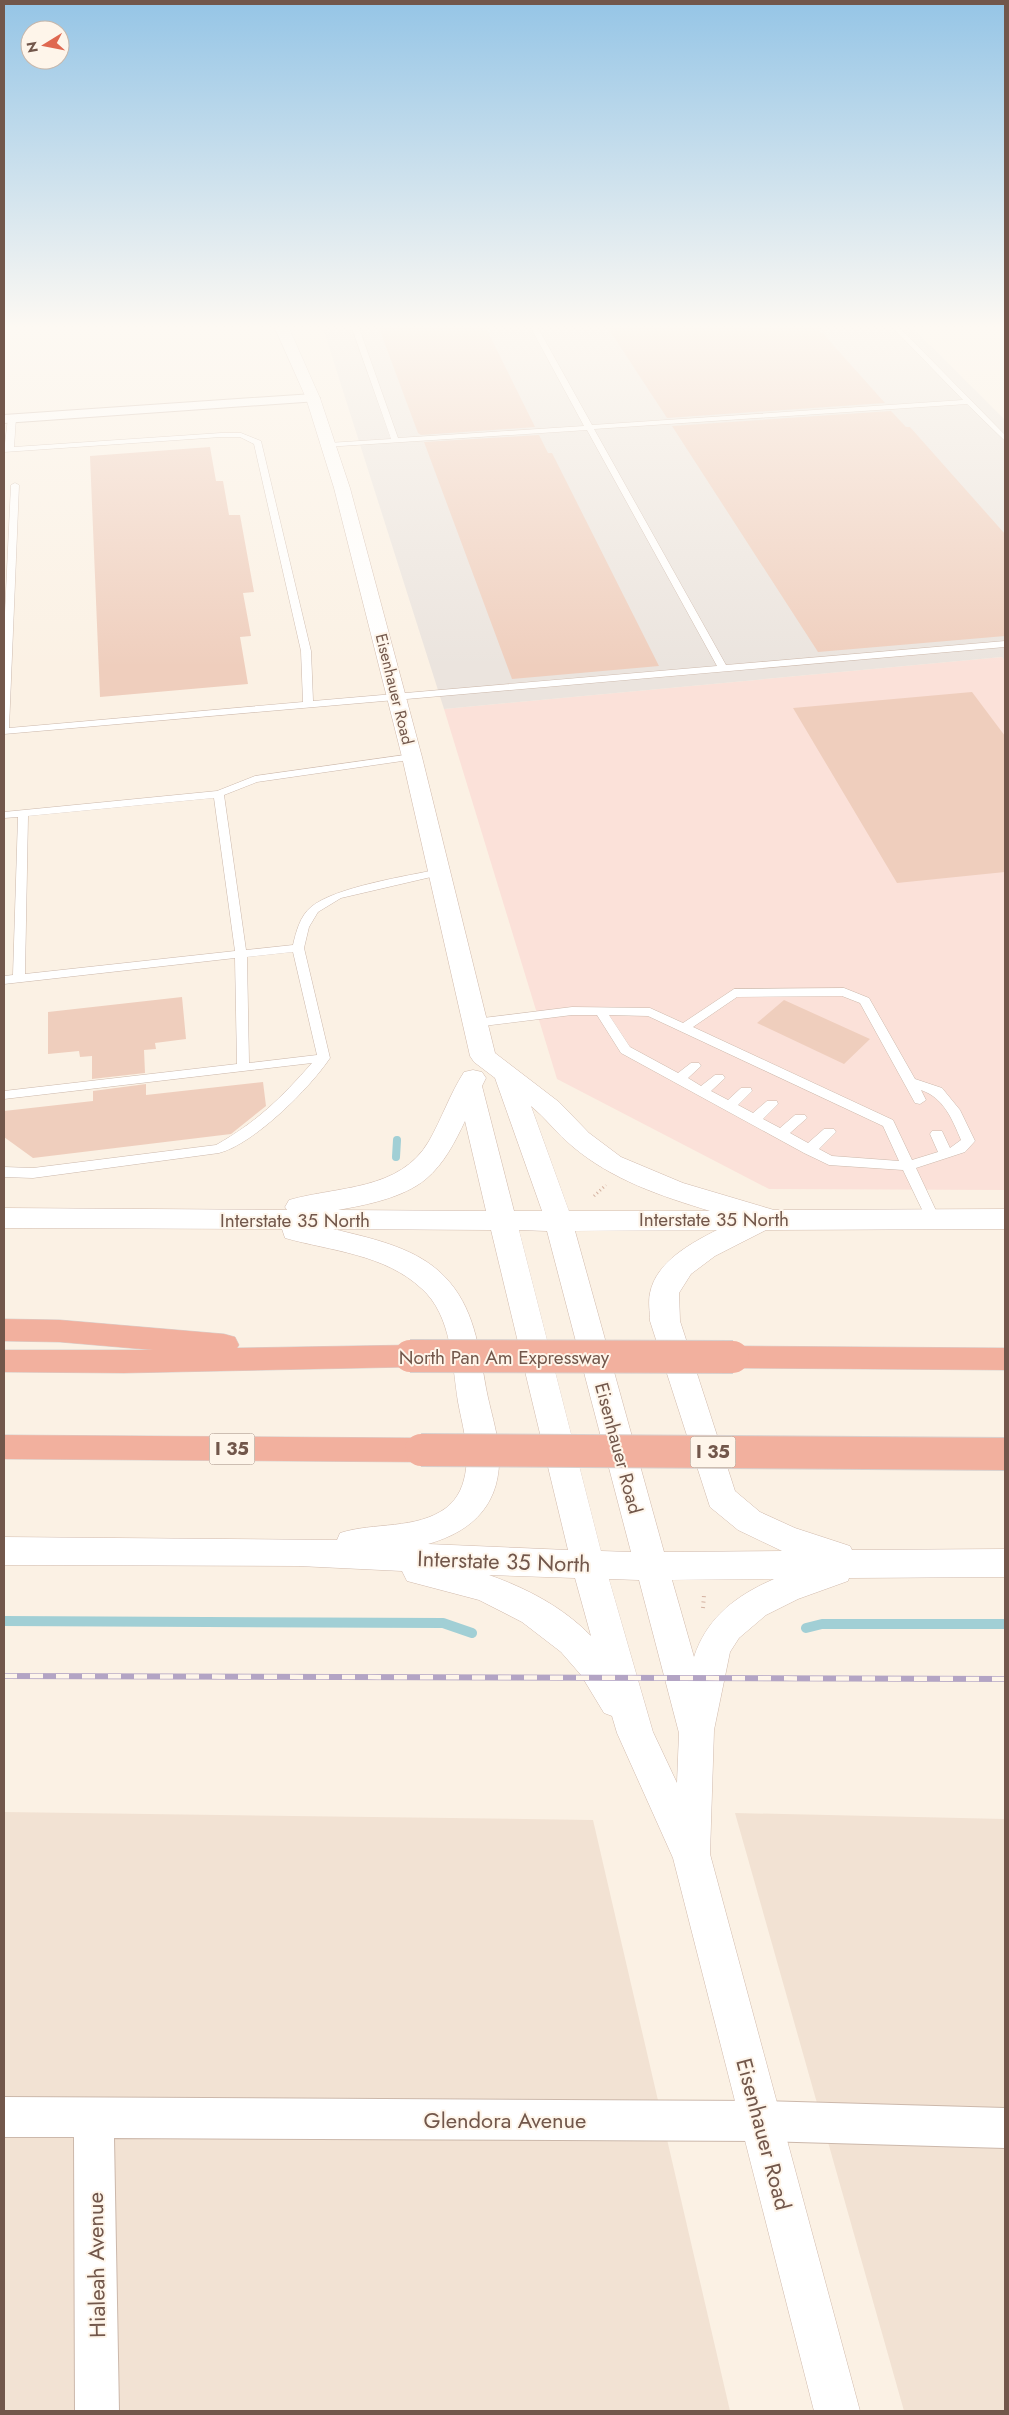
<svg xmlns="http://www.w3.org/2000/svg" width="1009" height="2415" viewBox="0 0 1009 2415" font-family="Jost,sans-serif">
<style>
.residential{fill:#f2e2d3}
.commercial{fill:#fbe1d9}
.industrial{fill:#ebe4de}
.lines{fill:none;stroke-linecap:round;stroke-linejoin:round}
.stream-far1{stroke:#a1cfd5;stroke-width:8}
.stream{stroke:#a1cfd5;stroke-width:10}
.building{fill:#efcebd}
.lane-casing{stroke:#ccb8ab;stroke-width:1}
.street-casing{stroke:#ccb8ab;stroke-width:2}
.secondary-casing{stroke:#d1baac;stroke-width:1}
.highway-casing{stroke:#d8d0cd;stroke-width:1}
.path-far1{stroke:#d4b2a1;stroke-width:3;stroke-dasharray:1 3;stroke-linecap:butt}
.path{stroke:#d4b2a1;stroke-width:4;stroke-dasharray:1 4.5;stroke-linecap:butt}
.lane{fill:#fff;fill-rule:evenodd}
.street{fill:#fff;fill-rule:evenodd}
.secondary{fill:#fff;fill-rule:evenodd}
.highway{fill:#f2b09e;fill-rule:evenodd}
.rail-casing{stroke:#b3a4c4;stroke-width:6}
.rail{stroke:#fef5ea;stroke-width:4.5;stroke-dasharray:13;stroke-linecap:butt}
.highway-bridge-casing{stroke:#d8d0cd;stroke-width:34;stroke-linecap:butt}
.highway-bridge{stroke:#f2b09e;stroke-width:32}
.labels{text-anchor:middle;stroke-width:4;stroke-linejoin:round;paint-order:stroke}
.far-street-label{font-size:16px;fill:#72574b;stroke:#fef5ea}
.shield{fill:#fef5ea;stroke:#9c867b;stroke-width:1}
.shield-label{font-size:18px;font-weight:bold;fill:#72574b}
.street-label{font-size:19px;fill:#72574b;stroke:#fef5ea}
.near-street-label{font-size:22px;fill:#72574b;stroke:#fef5ea}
</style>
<rect width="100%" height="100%" fill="#fbf1e4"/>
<!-- residential -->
<path class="residential" d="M4,1812L593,1820L730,2411H4Z
M735,1813L1005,1819V2411H904Z"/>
<!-- commercial -->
<path class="commercial" d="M1002,657L1005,661V1190L769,1189L557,1079L444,709Z"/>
<!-- industrial -->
<path class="industrial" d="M323,328H913L1005,420V661L1002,657L444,709Z"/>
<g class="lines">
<!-- stream-far1 -->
<path class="stream-far1" d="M396,1157L397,1140"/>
<!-- stream -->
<path class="stream" d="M4,1621L443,1623L472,1633
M806,1628L822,1624H1005"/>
</g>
<!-- building -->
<path class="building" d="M379,328H486L535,427L421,435L418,433Z
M608,328H818L885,403L667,418Z
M891,411L906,427H910L1005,534V636L818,652L672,426Z
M539,435L548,453H552L659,666L512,679L424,442Z
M210,447L216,481H223L229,515H240L254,592L243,593L251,636L240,637L248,684L100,697L90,456Z
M972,692L1005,736V872L897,883L793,708Z
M182,997L186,1039L155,1043L156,1049L144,1050L145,1073L92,1079V1056L80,1057L79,1051L48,1054V1012Z
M784,1000L870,1039L844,1064L757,1023Z
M263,1082L266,1106L231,1134L33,1158L4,1137V1111L93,1101V1091L146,1084V1095Z"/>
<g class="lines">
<!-- lane casing -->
<g class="lane-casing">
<path id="lane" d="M352,328H359L398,438L584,426L531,328H538L592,425L963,400L893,328H900L1005,435V441L967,404L594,429L726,665L1005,641V647L4,734V634L11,485L15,483L19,485L9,728L303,702L301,651L254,444L240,437H221L4,452L8,418L12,416L16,418L14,447L221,433H241L261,441L311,651L313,701L717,666L587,430L325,447L324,445L328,443L391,439Z
M412,754L417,757L416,759L257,782L224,795L246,950L293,945C296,932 300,916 311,907C335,887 407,876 440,869L446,872L444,874L341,898L318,912L309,927L304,948L330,1058C310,1088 254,1144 219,1153L33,1178L4,1177V1167L33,1168L216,1145C257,1122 281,1098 312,1063L4,1099V1091L237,1064L235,958L4,984V976L13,975L18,817L4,818V812L217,791L255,776ZM214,798L235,951L25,974L28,816ZM293,952L317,1055L249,1063L247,957Z
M844,988L869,998L915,1079L942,1088L960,1110L975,1141L965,1152L916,1168L940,1219L938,1222H928L903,1170L829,1165L804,1153L621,1053L597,1015H572L475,1027L469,1023L475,1019L572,1007L650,1008L683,1023L734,989ZM842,996L860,1003L915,1103L920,1104L926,1100L921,1090C944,1098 952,1119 961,1140L950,1148L942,1131H932L930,1134L938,1152L912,1160L893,1120L693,1027L737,997ZM609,1015L648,1016L883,1126L899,1161L832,1156L819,1149L836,1132L834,1129H824L808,1143L790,1133L807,1118L805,1115H795L780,1128L763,1119L778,1104L777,1101H767L753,1113L738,1105L752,1091L751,1088H741L728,1100L711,1091L725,1078L723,1075H715L701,1086L688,1078L701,1066L699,1063H691L678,1073L630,1047Z"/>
</g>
<!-- street casing -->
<g class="street-casing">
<path id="street" d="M313,394L320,398L318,401L4,423V415Z
M4,2097L761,2101L1005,2108V2148L761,2141L114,2138L119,2411H75L74,2137H4Z"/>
</g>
<!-- secondary casing -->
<g class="secondary-casing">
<path id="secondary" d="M275,328H289L320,398L350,488L422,757L495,1053L559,1102L589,1133L621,1157L683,1183L774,1210L1005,1209V1229L766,1230L715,1256L691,1274L679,1293L680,1321L735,1491L760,1512L795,1528L850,1546L852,1550L1005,1549V1577L849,1578L848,1581L798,1599L766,1615L739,1638L730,1652L714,1730L710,1854L860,2411H814L673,1858L617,1733L612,1716L604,1713L581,1675L561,1652L522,1622L479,1600L407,1581L402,1571L299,1566L4,1565V1537L337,1540L340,1533C374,1522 416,1530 446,1508C459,1498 464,1484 466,1469C469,1446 462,1424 458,1402C452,1364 452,1316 422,1289C385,1254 331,1251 285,1238L282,1229L4,1228V1208L287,1210L285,1207L289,1200C338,1186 400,1191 429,1141C442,1118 450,1094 464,1072L473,1070L482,1072L486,1078L482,1086L514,1211H542L495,1078L474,1062L470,1056L402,757L334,488L306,398ZM531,1106C546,1118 557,1134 572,1146C612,1180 661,1196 710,1211H569ZM465,1121L486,1211L338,1210C366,1205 403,1198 426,1179C444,1164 455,1142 465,1121ZM333,1229L491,1230L568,1550L428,1544C474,1531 502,1503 499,1451C497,1430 490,1409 486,1388C479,1348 474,1306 444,1276C416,1247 370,1238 333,1229ZM519,1230L547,1231L631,1552L601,1551ZM717,1230C691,1243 656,1262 650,1293C648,1302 650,1312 650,1321L710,1507L738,1530L782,1551L664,1552L575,1231ZM489,1575L575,1578L591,1636C563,1607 526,1588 489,1575ZM609,1579L639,1580L679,1733L677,1783L653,1732ZM774,1579C737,1595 707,1617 694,1657L672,1580Z"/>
</g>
<!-- highway casing -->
<g class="highway-casing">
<path id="highway" d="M4,1319L60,1320L224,1334L235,1337L239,1345L237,1348L410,1345L421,1348L425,1356L421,1364L410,1367L124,1373L4,1372V1350H153L60,1342L4,1341Z
M733,1346L1005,1348V1370L733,1368L722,1365L718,1357L722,1349Z
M4,1435L421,1438L432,1441L437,1450L432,1459L421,1462L4,1459Z"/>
</g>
<!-- path-far1 -->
<path class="path-far1" d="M594,1196L606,1185"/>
<!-- path -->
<path class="path" d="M703,1608L704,1595"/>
<!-- lane -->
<use href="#lane" class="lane"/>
<!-- street -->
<use href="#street" class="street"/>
<!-- secondary -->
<use href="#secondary" class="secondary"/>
<!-- highway -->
<use href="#highway" class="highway"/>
<!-- rail casing -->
<g class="rail-casing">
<path id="rail" d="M4,1676L1005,1679"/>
</g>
<!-- rail -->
<use href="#rail" class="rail"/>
<!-- highway-bridge casing -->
<g class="highway-bridge-casing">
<path id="highway-bridge" d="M410,1356L733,1357
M421,1450L1005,1454"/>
</g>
<!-- highway-bridge -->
<use href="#highway-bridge" class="highway-bridge"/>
</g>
<!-- sky -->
<linearGradient id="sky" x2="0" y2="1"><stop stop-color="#95c5e6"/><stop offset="0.49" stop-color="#fdf9f3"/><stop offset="1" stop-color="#fdf9f3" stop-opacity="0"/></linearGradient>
<rect width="1009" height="667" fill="url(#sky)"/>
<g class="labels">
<!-- far-street labels -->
<g class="far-street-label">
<text transform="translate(395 689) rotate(76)" y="6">Eisenhauer Road</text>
</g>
<!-- shield labels -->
<g class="shield">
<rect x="209.5" y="1433.5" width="45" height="31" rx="4"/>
<rect x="690.5" y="1436.5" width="45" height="31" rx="4"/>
</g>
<g class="shield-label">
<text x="232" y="1455">I 35</text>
<text x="713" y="1458">I 35</text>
</g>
<!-- street labels -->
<g class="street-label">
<text x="714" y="1226">Interstate 35 North</text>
<text x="295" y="1227">Interstate 35 North</text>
<text x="504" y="1364">North Pan Am Expressway</text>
<text transform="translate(619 1448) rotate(75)" y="7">Eisenhauer Road</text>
</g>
<!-- near-street labels -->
<g class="near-street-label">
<text transform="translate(504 1561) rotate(2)" y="8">Interstate 35 North</text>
<text x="505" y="2128">Glendora Avenue</text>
<text transform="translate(764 2134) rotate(75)" y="8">Eisenhauer Road</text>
<text transform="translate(96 2265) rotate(-91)" y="8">Hialeah Avenue</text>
</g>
</g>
<!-- border -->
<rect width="1009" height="2415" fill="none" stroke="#72574b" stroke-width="10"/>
<!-- north arrow -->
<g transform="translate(45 45) rotate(260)"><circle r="24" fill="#fef5ea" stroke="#c6b6aa"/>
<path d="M0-4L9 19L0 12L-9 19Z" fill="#df6850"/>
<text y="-8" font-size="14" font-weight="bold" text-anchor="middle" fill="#72574b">N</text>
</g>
</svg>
